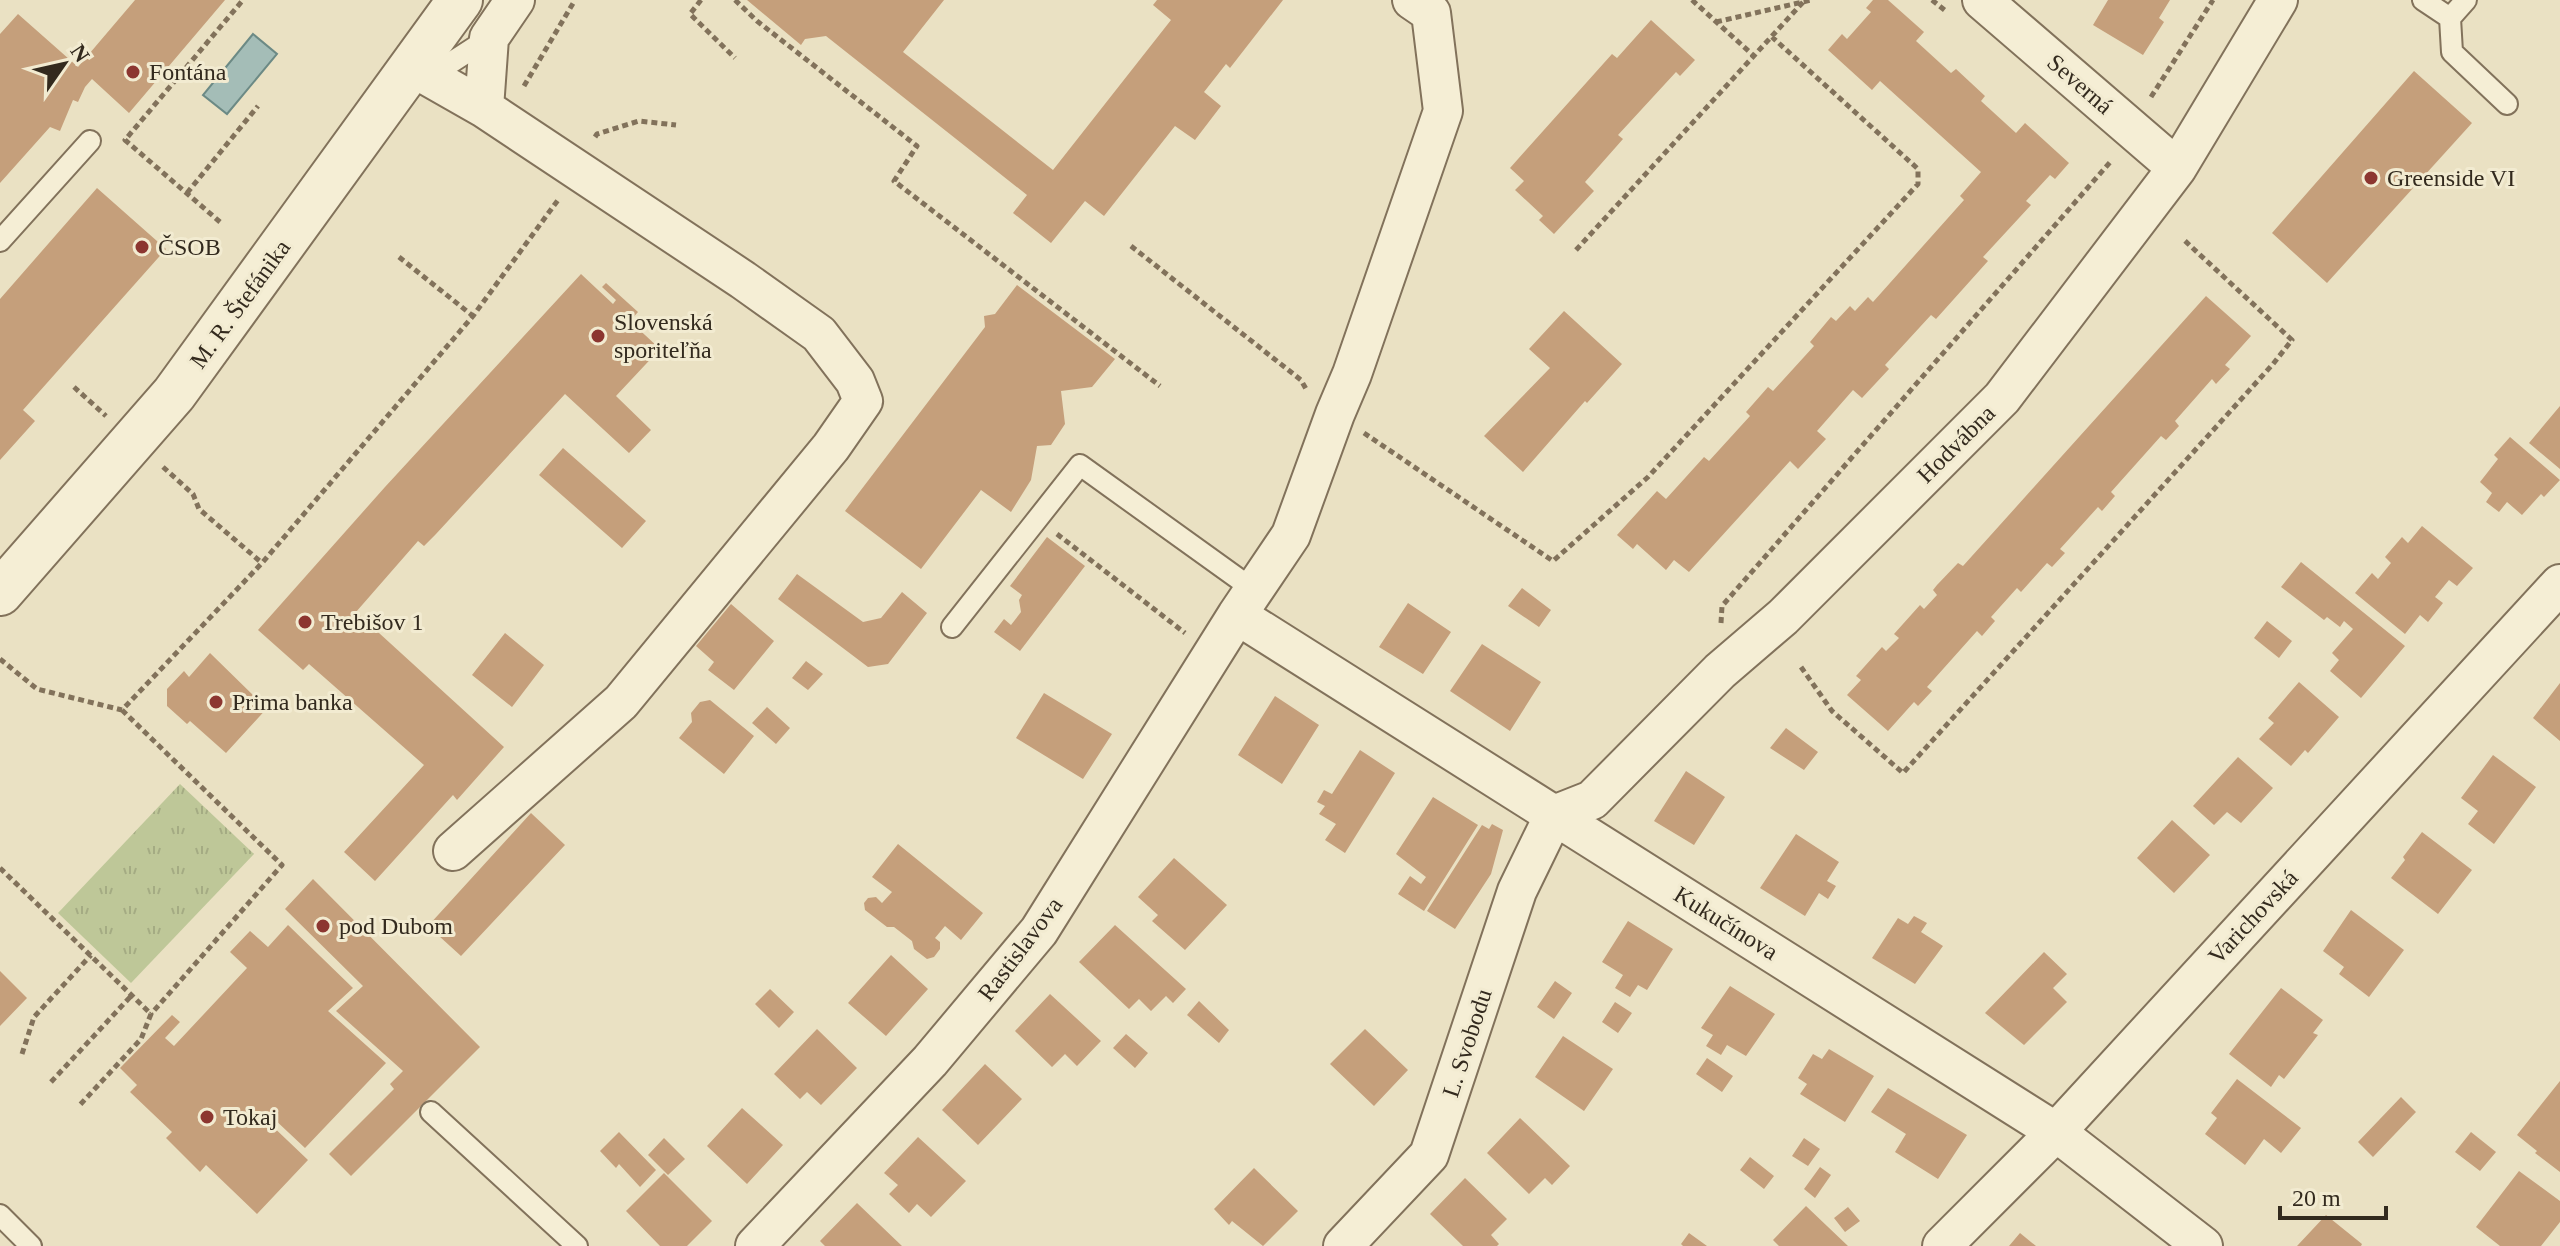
<svg xmlns="http://www.w3.org/2000/svg" width="2560" height="1246" viewBox="0 0 2560 1246" font-family="'Times New Roman',serif">
<style>
.grass{fill:url(#grass-tufts)}
.water{fill:#a4bdb7;stroke:#6c8a85;stroke-width:2}
.building{fill:#c59f7b}
.lines{fill:none;stroke-linecap:round;stroke-linejoin:round}
.service-casing{stroke:#82725b;stroke-width:24}
.minor-casing{stroke:#82725b;stroke-width:42}
.tertiary-casing{stroke:#82725b;stroke-width:48}
.path{stroke:#82725b;stroke-width:5;stroke-dasharray:6 4;stroke-linecap:butt}
.service{stroke:#f5eed5;stroke-width:20}
.minor{stroke:#f5eed5;stroke-width:38}
.tertiary{stroke:#f5eed5;stroke-width:44}
.poi-dot{fill:#8c3630;stroke:#f2ebd1;stroke-width:3}
.labels{text-anchor:middle;stroke-width:6;stroke-linejoin:round;paint-order:stroke}
.poi-label{font-size:24px;fill:#332a1e;stroke:#f2ebd1;text-anchor:start}
.street-label{font-size:24px;fill:#332a1e;stroke:#f2ebd1}
</style>
<defs>
<pattern id="grass-tufts" width="24" height="20" patternUnits="userSpaceOnUse" patternTransform="scale(2)"><rect width="24" height="20" fill="#bec798"/><path d="M3 7l-1-3M5 7V3M7 7l1-3M15 17l-1-3M17 17v-4M19 17l1-3" fill="none" stroke="#a4ab83"/></pattern>
</defs>
<rect width="100%" height="100%" fill="#eae1c3"/>
<!-- grass -->
<path class="grass" d="M180,784L254,854L131,983L58,913Z"/>
<!-- water -->
<path class="water" d="M253,34L277,54L227,114L203,95Z"/>
<!-- building -->
<path class="building" d="M135,0H225L129,113L92,79L85,87L78,102L73,100L60,131L50,127L0,183V34L18,14L78,67Z
M747,0H944L903,52L1053,170L1171,20L1153,5L1157,0H1283L1230,68L1226,64L1204,92L1221,106L1195,140L1175,126L1104,216L1085,201L1051,243L1013,213L1027,195L826,36L805,39L801,45Z
M1873,0H1888L1924,32L1916,41L1951,73L1956,69L1985,96L1981,101L2016,133L2025,123L2069,163L2055,179L2050,175L2026,201L2031,205L1983,257L1988,261L1936,319L1931,315L1897,352L1885,365L1889,369L1862,398L1853,390L1817,431L1826,439L1798,469L1790,461L1689,572L1674,560L1666,570L1637,544L1633,549L1617,535L1657,491L1666,499L1704,457L1709,461L1750,416L1746,412L1768,387L1773,391L1814,346L1810,342L1831,317L1836,321L1850,306L1855,311L1868,297L1873,302L1964,200L1960,196L1981,172L1880,81L1872,90L1828,50L1842,34L1847,39L1871,12L1866,8Z
M2108,0H2170L2159,18L2164,22L2143,55L2093,25Z
M1651,20L1695,60L1680,76L1676,72L1618,135L1623,139L1585,182L1594,191L1554,234L1539,220L1543,216L1515,190L1524,181L1510,168L1612,54L1617,58Z
M2414,71L2472,123L2327,283L2272,233Z
M97,188L166,249L23,410L35,421L0,460V299Z
M581,274L613,304L616,300L602,287L606,283L638,312L630,321L660,349L616,396L651,430L629,453L565,394L436,534L424,546L418,541L356,612L504,747L457,800L453,795L375,881L344,852L424,765L309,664L303,670L258,630L385,487Z
M1017,285L1115,359L1092,387L1061,391L1065,424L1051,445L1037,446L1031,480L1011,512L981,490L921,569L845,511L985,327L984,316L995,314Z
M2206,296L2251,336L2225,365L2230,369L2216,384L2212,379L2175,421L2179,426L2166,440L2161,436L2111,492L2115,496L2102,511L2098,507L2060,549L2065,553L2052,567L2047,563L2021,592L2017,588L1991,617L1995,621L1982,636L1977,631L1927,687L1932,691L1918,706L1914,702L1888,731L1847,695L1861,680L1856,676L1882,647L1886,651L1899,638L1894,634L1920,605L1924,609L1937,595L1933,590L1937,585L1958,563L1963,566Z
M1564,311L1622,364L1587,403L1585,401L1523,472L1484,436L1550,368L1529,349Z
M2560,406V469L2529,443Z
M2510,437L2560,480L2544,497L2541,494L2522,515L2507,502L2499,512L2486,502L2492,493L2480,482L2498,459L2494,455Z
M563,448L646,521L622,548L539,475Z
M2422,526L2473,568L2457,586L2449,580L2435,597L2443,603L2428,622L2420,615L2405,634L2355,593L2372,573L2378,579L2391,563L2385,557L2402,537L2408,543Z
M1047,537L1085,566L1020,651L994,632L1004,619L1011,625L1021,612L1019,600L1022,595L1010,586Z
M2301,562L2405,646L2361,698L2330,671L2339,660L2332,653L2353,629L2344,621L2340,627L2327,617L2324,620L2281,587Z
M797,574L863,622L881,618L902,592L927,613L888,664L868,667L778,599Z
M1522,588L1551,610L1539,627L1508,606Z
M1408,603L1451,632L1423,674L1379,647Z
M731,604L774,641L734,690L708,670L714,662L696,646Z
M2267,621L2292,641L2279,658L2254,638Z
M505,633L544,665L512,707L472,675Z
M1482,644L1541,682L1510,731L1450,691Z
M210,653L256,698L258,696L269,706L226,753L190,721L187,724L167,706V689L184,671L189,677Z
M806,661L823,674L808,690L792,678Z
M2299,682L2339,717L2308,753L2305,750L2291,766L2259,739L2274,723L2268,718Z
M2560,683V741L2533,718Z
M1044,693L1112,734L1083,779L1016,738Z
M1275,696L1319,725L1282,784L1238,755Z
M710,700L754,736L724,774L679,738L692,722L691,713L700,702Z
M767,707L790,728L776,744L752,723Z
M1786,728L1818,752L1804,770L1770,748Z
M1360,750L1395,773L1345,853L1325,840L1336,824L1319,814L1325,806L1317,802L1324,790L1332,794Z
M2493,755L2536,787L2494,844L2468,824L2478,811L2461,798Z
M2238,757L2273,788L2241,823L2227,812L2214,825L2193,806Z
M1686,771L1725,797L1694,845L1654,821Z
M1433,797L1478,825L1424,911L1398,894L1410,876L1421,884L1426,877L1396,854Z
M531,813L565,845L461,956L428,926Z
M2172,820L2210,855L2174,893L2137,858Z
M1492,824L1503,830L1491,874L1455,929L1427,911L1482,825L1489,829Z
M2422,832L2472,870L2438,914L2391,878L2405,860L2403,857Z
M1796,834L1839,862L1827,881L1836,886L1828,899L1819,893L1805,916L1760,888Z
M898,844L983,913L961,940L945,926L935,938L940,942V949L934,957L927,959L914,949L912,941L894,927H887L865,910L864,903L868,898L876,897L882,903L892,892L872,877Z
M1174,858L1227,905L1185,950L1152,921L1158,915L1138,897Z
M313,879L480,1047L351,1176L329,1154L394,1089L390,1084L403,1071L336,1011L363,986L285,909Z
M2351,910L2404,950L2369,997L2339,974L2344,967L2323,951Z
M1914,916L1927,923L1921,932L1943,946L1915,984L1872,958L1898,918L1908,924Z
M1628,921L1673,949L1647,990L1638,985L1630,997L1615,988L1623,975L1602,962Z
M288,925L353,988L328,1011L386,1063L305,1148L272,1117L266,1120L308,1160L257,1214L206,1165L200,1172L166,1138L172,1132L130,1092L137,1085L120,1068L172,1015L180,1022L165,1038L174,1046L247,968L230,952L250,931L268,947Z
M1115,925L1186,989L1173,1003L1166,996L1151,1011L1139,999L1129,1009L1079,962Z
M2044,952L2067,974L2053,988L2067,1002L2024,1045L1985,1013Z
M891,955L928,989L886,1036L848,1003Z
M0,971L27,998L0,1026Z
M1555,981L1572,993L1554,1019L1537,1007Z
M1730,986L1775,1014L1746,1056L1727,1045L1721,1055L1706,1046L1713,1035L1701,1028Z
M2281,988L2323,1020L2313,1033L2318,1035L2284,1079L2279,1075L2271,1087L2229,1054Z
M770,989L794,1012L779,1028L755,1004Z
M1050,994L1101,1041L1077,1066L1065,1054L1052,1067L1015,1031Z
M1199,1001L1229,1030L1219,1043L1187,1015Z
M1615,1002L1632,1013L1618,1033L1602,1022Z
M817,1029L857,1068L821,1105L807,1092L800,1099L774,1074Z
M1365,1029L1408,1070L1374,1106L1330,1064Z
M1126,1034L1148,1053L1135,1068L1113,1048Z
M1563,1036L1613,1069L1584,1111L1535,1077Z
M1829,1049L1874,1076L1845,1122L1800,1094L1807,1084L1798,1078L1813,1054L1822,1059Z
M1707,1058L1733,1076L1722,1092L1696,1074Z
M985,1064L1022,1099L978,1145L942,1110Z
M2237,1079L2301,1128L2281,1153L2264,1139L2245,1165L2205,1134L2217,1118L2211,1113Z
M2560,1081V1172L2535,1153L2537,1151L2517,1135Z
M1888,1088L1967,1135L1938,1179L1895,1152L1906,1134L1871,1112Z
M2401,1097L2416,1112L2373,1157L2358,1142Z
M742,1108L783,1145L747,1184L707,1146Z
M1520,1118L1570,1166L1552,1185L1545,1178L1529,1194L1487,1153Z
M619,1132L656,1170L640,1187L619,1164L616,1168L600,1151Z
M2471,1132L2496,1152L2480,1171L2455,1152Z
M918,1137L966,1181L931,1217L917,1204L909,1213L889,1194L898,1185L884,1173Z
M664,1138L685,1159L668,1175L648,1155Z
M1804,1138L1820,1149L1808,1166L1792,1156Z
M1750,1157L1774,1176L1764,1189L1740,1170Z
M1820,1167L1831,1175L1815,1198L1804,1189Z
M1254,1168L1298,1211L1263,1246L1232,1221L1229,1225L1214,1209Z
M2519,1171L2560,1201V1222L2541,1246H2500L2476,1227Z
M664,1173L712,1221L687,1246H660L626,1211Z
M1465,1178L1507,1219L1491,1235L1499,1244L1497,1246H1463L1430,1214Z
M857,1203L902,1246H825L820,1241Z
M1806,1206L1848,1246H1779L1773,1240Z
M1848,1207L1860,1221L1845,1232L1834,1218Z
M2326,1215L2362,1244L2361,1246H2297Z
M1689,1233L1707,1246H1683L1681,1244Z
M2020,1233L2036,1246H2009Z"/>
<g class="lines">
<!-- service casing -->
<g class="service-casing">
<path id="service" d="M2423,0L2450,18L2466,0
M2450,18L2452,52L2507,104
M416,67L452,62L489,38
M0,241L90,141
M952,627L1080,465L1254,590
M431,1112L577,1246
M0,1215L31,1246"/>
</g>
<!-- minor casing -->
<g class="minor-casing">
<path id="minor" d="M1982,0L2177,168
M412,67L484,108L743,280L819,334L855,381L863,401L831,447L621,702L453,851
M484,108L489,38L515,0
M1237,615L2056,1132L2203,1246
M755,1246L930,1061L1039,931L1237,615L1291,535L1335,414L1352,374L1443,111L1431,13L1412,0
M1343,1246L1429,1155L1517,891L1554,815L1592,800L1720,671L1783,617L2002,398L2177,168L2278,0
M1942,1246L2056,1132L2560,584"/>
</g>
<!-- tertiary casing -->
<g class="tertiary-casing">
<path id="tertiary" d="M0,593L174,394L460,0"/>
</g>
<!-- path -->
<path class="path" d="M701,0L690,14L735,58
M735,0L757,21L917,146L894,181L1160,386
M1692,0L1754,56
M1932,0L1947,12
M1716,22L1811,0
M524,86L575,0
M2151,97L2213,0
M595,137L597,134L639,121L676,125
M187,193L258,106
M220,222L125,140L243,0
M1131,246L1301,380L1306,389
M1576,250L1805,0
M399,257L473,316
M74,387L106,416
M1364,433L1553,561L1648,477L1918,184V169L1772,37
M163,467L193,494L199,509L262,563
M1057,534L1185,633
M1721,623L1722,606L2112,160
M0,659L37,689L122,710L262,563L473,316L558,200
M1801,667L1832,711L1903,773L2273,364L2292,340L2184,240
M122,710L282,865L151,1014
M0,868L151,1014L141,1039L78,1107
M22,1054L34,1017L91,955
M51,1082L132,995"/>
<!-- service -->
<use href="#service" class="service"/>
<!-- minor -->
<use href="#minor" class="minor"/>
<!-- tertiary -->
<use href="#tertiary" class="tertiary"/>
</g>
<!-- markers -->
<g class="poi-dot">
<circle cx="133" cy="72" r="8"/>
<circle cx="2371" cy="178" r="8"/>
<circle cx="142" cy="247" r="8"/>
<circle cx="598" cy="336" r="8"/>
<circle cx="305" cy="622" r="8"/>
<circle cx="216" cy="702" r="8"/>
<circle cx="323" cy="926" r="8"/>
<circle cx="207" cy="1117" r="8"/>
</g>
<g class="labels">
<!-- poi labels -->
<g class="poi-label">
<text x="149" y="80">Fontána</text>
<text x="2387" y="186">Greenside VI</text>
<text x="158" y="255">ČSOB</text>
<text x="614" y="330">Slovenská<tspan x="614" dy="28">sporiteľňa</tspan></text>
<text x="321" y="630">Trebišov 1</text>
<text x="232" y="710">Prima banka</text>
<text x="339" y="934">pod Dubom</text>
<text x="223" y="1125">Tokaj</text>
</g>
<!-- street labels -->
<g class="street-label">
<text transform="translate(2080 84) rotate(41)" y="8">Severná</text>
<text transform="translate(240 304) rotate(-54)" y="8">M. R. Štefánika</text>
<text transform="translate(1956 444) rotate(-45)" y="8">Hodvábna</text>
<text transform="translate(2253 917) rotate(-47)" y="8">Varichovská</text>
<text transform="translate(1726 923) rotate(32)" y="8">Kukučínova</text>
<text transform="translate(1020 949) rotate(-53)" y="8">Rastislavova</text>
<text transform="translate(1467 1043) rotate(-72)" y="8">L. Svobodu</text>
</g>
</g>
<!-- north arrow -->
<g transform="translate(64 64) rotate(56)" stroke="#f2ebd1" stroke-width="6" paint-order="stroke">
<path d="M0-6L14 30L0 20L-14 30Z" fill="#332a1e"/>
<text y="-12" font-size="22" font-weight="bold" text-anchor="middle" fill="#332a1e">N</text>
</g>
<!-- scale -->
<path d="M2280 1206v12h106v-12" fill="none" stroke="#332a1e" stroke-width="4"/>
<text x="2292" y="1206" font-size="24" fill="#332a1e" stroke="#f2ebd1" stroke-width="6" paint-order="stroke">20 m</text>
</svg>
